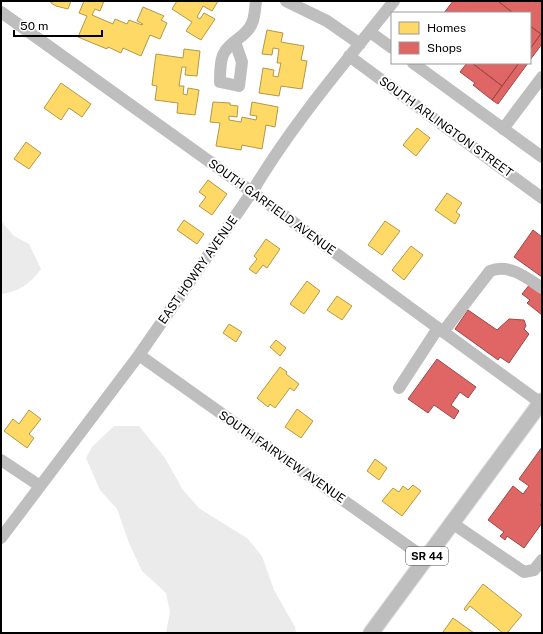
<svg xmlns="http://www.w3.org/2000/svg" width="543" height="634" viewBox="0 0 543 634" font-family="'Public Sans',sans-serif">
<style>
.green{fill:#ebebeb}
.homes{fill:#ffd966;stroke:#b29847}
.shops{fill:#e06666;stroke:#9d4747}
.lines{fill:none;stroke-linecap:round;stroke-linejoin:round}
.major-casing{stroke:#dbdbdb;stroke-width:17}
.minor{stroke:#bebebe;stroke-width:12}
.major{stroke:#bebebe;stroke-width:15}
.labels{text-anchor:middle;stroke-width:4;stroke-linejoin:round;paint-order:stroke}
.shield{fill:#fff;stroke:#4c4c4c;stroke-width:1}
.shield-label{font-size:11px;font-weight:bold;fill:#000}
.street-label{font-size:12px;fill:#000;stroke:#fff}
</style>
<rect width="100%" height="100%" fill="#fff"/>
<!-- green -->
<path class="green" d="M1,221L14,236L29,244L41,269C31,283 19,292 1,294Z
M114,426H139L165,458L183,490L200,509L247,538L262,556L274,590L295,627L296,633H166L170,612L166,593L142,571L129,543L117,509L100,490L86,458L92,447Z"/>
<!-- homes -->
<path class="homes" d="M51,1H71L68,9L56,6L51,3Z
M84,1H104L100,11L95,9L92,15L113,24L115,19L127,24L129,20L142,25L143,24L137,21L143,7L164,16L161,20L167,23L160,39L150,35L141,56L123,48L121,53L108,47L107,49L78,37L87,16L79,13Z
M177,1H218L212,11L203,6L197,17L200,19L204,13L215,19L201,40L186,31L192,22L172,9Z
M267,30L283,33L281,42L304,46L301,60L307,61L302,89L281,86L279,96L259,93L263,68L274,70L273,76L278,77L281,63H277L279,49L273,48L272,55L262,54Z
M184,49L200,51L197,76L185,75L186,67H182L179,86H184L183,94L187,95L188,88L199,90L195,115L177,113L178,103L155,100L157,86L152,85L156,54L183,58Z
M61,83L91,104L82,117L69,108L61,120L44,108Z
M213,102L230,103V105L238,106L237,117L229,116V120L241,122L242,117L256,120L257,116L250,115L252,102L278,107L275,127L266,125L262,149L242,145L241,150L216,146L220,123L210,122Z
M417,128L430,138L416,156L403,145Z
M26,142L41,153L29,169L14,159Z
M208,180L227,194L212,215L199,206L206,197L199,192Z
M447,193L462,203L456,212L460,215L455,224L435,210Z
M184,220L204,234L197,244L177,230Z
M385,221L400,231L382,255L368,245Z
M266,239L280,249L267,268L263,265L256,274L249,269L257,259L254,256Z
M411,246L423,255L404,280L392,270Z
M307,281L320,291L304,314L290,304Z
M337,296L352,306L342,320L327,310Z
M229,324L242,332L236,342L223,333Z
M276,340L286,348L280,356L270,347Z
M280,367L287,372L286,374L299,384L294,391L290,388L275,408L270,404L268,407L257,398Z
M297,409L313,421L301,438L285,427Z
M29,410L41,419L29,434L34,438L27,448L4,431L13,419L19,424Z
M375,459L387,468L379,480L367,471Z
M413,485L421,491L402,516L382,501L393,488L399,492L403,486L408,490Z
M483,584L522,615L507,633H503L470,606L466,611L464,609Z
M453,618L474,633H445L443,632Z"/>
<!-- shops -->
<path class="shops" d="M453,1H498L513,13H444Z
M498,1H542V32L541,34L530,26V13H513Z
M530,26L541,34L530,49Z
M542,32V44L530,60V49Z
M467,63H472L502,86L492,100L473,85L475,83L460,72Z
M472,63H519L502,86Z
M519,63H528L498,104L492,100Z
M533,230L542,237V277L514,257Z
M530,284L542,293V315L527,303L530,300L522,294Z
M468,310L497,330L509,319L524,320L526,326L524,329L529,334L509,363L500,357L498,360L455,329Z
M437,359L476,387L468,398L460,392L451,405L459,411L454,419L434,405L428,413L408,399Z
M542,447V502L540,505L542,507V523L524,548L507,536L505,540L500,536L504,532L488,520L513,486L523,494L529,486L519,479Z"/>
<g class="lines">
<!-- major casing -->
<g class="major-casing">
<path id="major" d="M371,633L542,401"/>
</g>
<!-- minor -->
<path class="minor" d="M286,1L327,21L360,44
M1,12L252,192L542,404
M370,32L392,48
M235,42L242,62L239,86L220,82C220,74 220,62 223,55C229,41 247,37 252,23C255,17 255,8 256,1
M349,56L542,198
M413,63L542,157
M503,129L542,77
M443,332L490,271C509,263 527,278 542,288
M139,355L426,559
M399,388L438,328
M1,460L40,486
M452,523L524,572L534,570L542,560
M1,538L139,355L252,192C292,124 345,63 394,1"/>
<!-- major -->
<use href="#major" class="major"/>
</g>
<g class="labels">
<!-- shield labels -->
<rect class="shield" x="406" y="547" width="42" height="18" rx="3"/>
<g class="shield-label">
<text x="427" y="560">SR 44</text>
</g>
<!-- street labels -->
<g class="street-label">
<text transform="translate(446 127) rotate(36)" y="4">SOUTH ARLINGTON STREET</text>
<text transform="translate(272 207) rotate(36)" y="4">SOUTH GARFIELD AVENUE</text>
<text transform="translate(198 270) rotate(-55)" y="4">EAST HOWRY AVENUE</text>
<text transform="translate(282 457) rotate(35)" y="4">SOUTH FAIRVIEW AVENUE</text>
</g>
</g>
<!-- border -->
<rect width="543" height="634" fill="none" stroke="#000000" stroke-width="4"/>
<!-- legend -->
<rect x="391" y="12" width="140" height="52" fill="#ffffff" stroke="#999999"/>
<rect x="399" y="22" width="20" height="12" fill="#ffd966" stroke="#999999"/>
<text x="427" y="32" font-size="12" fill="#000000">Homes</text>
<rect x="399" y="42" width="20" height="12" fill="#e06666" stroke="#999999"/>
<text x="427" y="52" font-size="12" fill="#000000">Shops</text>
<!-- scale -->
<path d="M14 30v6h88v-6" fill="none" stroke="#000000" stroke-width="2"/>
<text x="20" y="30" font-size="12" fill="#000000" stroke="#ffffff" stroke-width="3" paint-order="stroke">50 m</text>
</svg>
